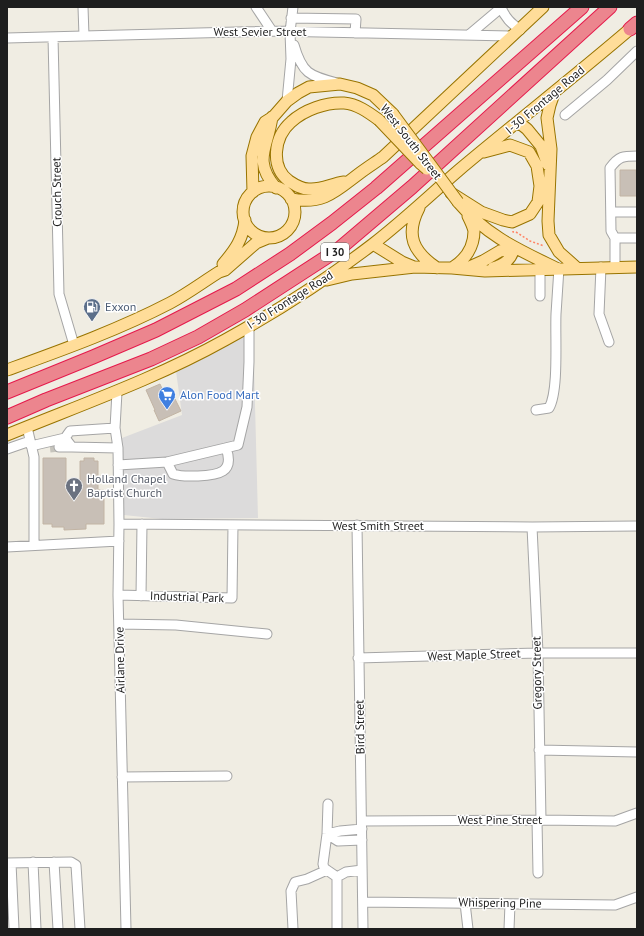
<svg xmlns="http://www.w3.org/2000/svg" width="644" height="936" viewBox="0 0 644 936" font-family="'PT Sans',sans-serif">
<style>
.residential{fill:#dcdbdb}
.building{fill:#c8bfb6;stroke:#c2b4a4}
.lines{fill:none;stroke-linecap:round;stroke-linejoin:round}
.minor-tunnel{stroke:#c6c4bc;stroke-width:9;stroke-dasharray:9 4.5;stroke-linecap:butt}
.minor-casing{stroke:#a5a5a5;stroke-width:11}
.major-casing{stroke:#987400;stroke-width:13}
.highway-casing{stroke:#e5194b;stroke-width:15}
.path{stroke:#ff8465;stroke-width:1.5;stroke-dasharray:2 2;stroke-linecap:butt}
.minor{stroke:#fff;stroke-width:9}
.major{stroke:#fd9;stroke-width:11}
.highway{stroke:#ec858e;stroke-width:13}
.major-bridge-casing{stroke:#987400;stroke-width:13;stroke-linecap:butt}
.major-bridge{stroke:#fd9;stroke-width:11}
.labels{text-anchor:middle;stroke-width:3;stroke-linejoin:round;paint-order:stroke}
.shield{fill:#fff;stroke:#626262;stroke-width:1}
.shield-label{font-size:11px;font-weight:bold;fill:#1e1e1e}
.street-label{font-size:12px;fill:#1e1e1e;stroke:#fff}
.service-label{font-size:12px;fill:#4e5e75;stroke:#fff;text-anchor:start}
.shop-label{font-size:12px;fill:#366cbe;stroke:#fff;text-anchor:start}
.worship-label{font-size:12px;fill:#5b616d;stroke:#fff;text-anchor:start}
</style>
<rect width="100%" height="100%" fill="#f0ede3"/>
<!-- residential -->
<path class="residential" d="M253,329L258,518L162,519L124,515L122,438L182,415L176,371Z"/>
<!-- building -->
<path class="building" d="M620,170H636L637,196H620Z
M160,384L168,402L175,399L181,411L159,421L154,410H155L146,390Z
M43,458H66V490H80V461H84V458H94V461H98V490H104V524H86V529L64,530V527H52V524H43Z"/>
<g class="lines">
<!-- minor-tunnel -->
<path class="minor-tunnel" d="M50,448L59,447"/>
<!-- minor casing -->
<g class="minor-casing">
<path id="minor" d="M83,7L84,36
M256,7L272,31
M501,7C505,18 511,23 520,30
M291,18L356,19L355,33
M470,34L502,7
M53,37L59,294L74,345
M7,38L272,31L513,36
M294,45C302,73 309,76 337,83
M287,101L291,59L290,32L293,7
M565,115L607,80L637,51
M611,212H637
M615,238H637
M601,267L599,314L609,342
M615,267V238L611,231L610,168C619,156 623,156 637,156
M540,269V296
M117,392L115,428L118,448L119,524L118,595L126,929
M536,410L549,408C559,391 555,337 556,314C557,299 558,284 559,268
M27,427L34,457V545
M65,438L72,447L118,448
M31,446L65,438L70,431L115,428
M59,447H72
M7,449L30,441
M167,462L173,474C182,477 189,476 198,476C218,475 235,473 226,448
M118,465L167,462L238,445L247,407L249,362V326
M119,524L532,527L637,526
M357,525L363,929
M532,527L538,653L541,820
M7,547L119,541
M118,595L232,598L233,525
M141,596L142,524
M119,624L176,625L267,634
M358,658L538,653H637
M539,750L637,752
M122,777L227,776
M328,804L327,834L323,864L324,868L337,877
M537,820L538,873
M362,821L541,820L615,821L637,813
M362,829L340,831L327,834L338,841L362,840
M33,862L36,929
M54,862L58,929
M7,863L71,862L76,865L80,929
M11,863L14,929
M363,902L615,905L637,897
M465,903L468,929
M293,929L291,891L295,882L307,879L327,870
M337,929V877L346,872L362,870
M509,929L510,904"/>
</g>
<!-- major casing -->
<g class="major-casing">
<path id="major" d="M555,91L550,105L547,118L551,149L548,221L549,235L559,252L577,268
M272,117C268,147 252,160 276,188
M518,122L527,129L541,146L548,165
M344,182C331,184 321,190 309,189C301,189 295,185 289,181C270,167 274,137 291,122C304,110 326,102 344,103C357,104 368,112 379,120
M243 212a26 26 0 1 1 52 0a26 26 0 1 1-52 0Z
M253,192L252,156L257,137L265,122L273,117L287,101L298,93L309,87L340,84L357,88L373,95L393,114
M451,193L481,212L503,220L512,222L530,214L538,202L540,186L537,166L529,152L510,145L484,152
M291,199C324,205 336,191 360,173C368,167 376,162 383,157L543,7
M458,202C487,236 517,249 556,268
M419,208C405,235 413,252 437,268
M373,244L402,262L414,267
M223,264C235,250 243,239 245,220
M452,268C465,260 474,247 474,231C473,226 470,220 468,216
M465,269L483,261L500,251L514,248C511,260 505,264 493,268
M327,280L352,274L415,267L452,268L485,271L637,267
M7,370C62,350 118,330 170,303C187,294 203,282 219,272L225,270L256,243L268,238
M7,435C80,405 155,379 225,340C276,312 326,280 373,244C403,221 430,195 459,170C515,123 574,77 630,29"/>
</g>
<!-- highway casing -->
<g class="highway-casing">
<path id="highway" d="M630,29L637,23
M7,392L93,357L156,330L236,289L290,254L332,223L376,188L582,7
M7,417L46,400L151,359L198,337L245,310L339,249L412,187L610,7"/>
</g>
<!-- path -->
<path class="path" d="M513,231V232H516L530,241L544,246"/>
<!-- minor -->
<use href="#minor" class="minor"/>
<!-- major -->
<use href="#major" class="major"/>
<!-- highway -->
<use href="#highway" class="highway"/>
<!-- major-bridge casing -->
<g class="major-bridge-casing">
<path id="major-bridge" d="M393,114L458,202
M379,120L420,163L427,169"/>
</g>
<!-- major-bridge -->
<use href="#major-bridge" class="major-bridge"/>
</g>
<!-- icons -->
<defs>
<g id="fuel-pin" transform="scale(0.9)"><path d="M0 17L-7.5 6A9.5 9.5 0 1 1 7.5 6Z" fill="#5c6f8a" stroke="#fff"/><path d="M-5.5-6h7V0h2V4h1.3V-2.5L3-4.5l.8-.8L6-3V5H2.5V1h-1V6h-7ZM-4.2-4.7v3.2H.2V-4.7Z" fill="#fff"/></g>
<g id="supermarket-pin" transform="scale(0.9)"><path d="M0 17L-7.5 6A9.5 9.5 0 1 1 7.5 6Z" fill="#3f7fe0" stroke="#fff"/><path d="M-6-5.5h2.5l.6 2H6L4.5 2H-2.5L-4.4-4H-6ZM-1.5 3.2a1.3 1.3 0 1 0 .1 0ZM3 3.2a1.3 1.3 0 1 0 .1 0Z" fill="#fff"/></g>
<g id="church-pin" transform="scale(0.9)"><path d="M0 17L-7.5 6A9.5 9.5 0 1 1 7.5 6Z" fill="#6b7280" stroke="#fff"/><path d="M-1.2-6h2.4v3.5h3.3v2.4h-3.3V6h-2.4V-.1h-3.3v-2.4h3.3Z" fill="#fff"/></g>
</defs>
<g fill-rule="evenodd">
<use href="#fuel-pin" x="92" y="307"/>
<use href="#supermarket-pin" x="167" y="395"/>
<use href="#church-pin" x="74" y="486"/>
</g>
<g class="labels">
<!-- shield labels -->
<rect class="shield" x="321" y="243" width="28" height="18" rx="3"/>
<g class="shield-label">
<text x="335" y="256">I 30</text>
</g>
<!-- street labels -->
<g class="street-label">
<text x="260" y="36">West Sevier Street</text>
<text transform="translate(545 100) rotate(-40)" y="4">I-30 Frontage Road</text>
<text transform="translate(411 142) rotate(52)" y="4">West South Street</text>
<text transform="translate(57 192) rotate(-91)" y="4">Crouch Street</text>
<text transform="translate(290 300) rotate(-32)" y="4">I-30 Frontage Road</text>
<text x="378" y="530">West Smith Street</text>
<text transform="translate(187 597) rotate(2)" y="4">Industrial Park</text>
<text transform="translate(474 655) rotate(-2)" y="4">West Maple Street</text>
<text transform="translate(120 660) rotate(-91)" y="4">Airlane Drive</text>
<text transform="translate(537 673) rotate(-91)" y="4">Gregory Street</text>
<text transform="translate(360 727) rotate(-91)" y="4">Bird Street</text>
<text x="500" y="824">West Pine Street</text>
<text transform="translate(500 903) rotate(1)" y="4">Whispering Pine</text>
</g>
<!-- service labels -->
<g class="service-label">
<text x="105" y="311">Exxon</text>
</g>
<!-- shop labels -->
<g class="shop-label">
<text x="180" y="399">Alon Food Mart</text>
</g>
<!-- worship labels -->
<g class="worship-label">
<text x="87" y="483">Holland Chapel<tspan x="87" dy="14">Baptist Church</tspan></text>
</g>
</g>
<!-- border -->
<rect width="644" height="936" fill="none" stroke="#1e1e1e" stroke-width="16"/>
</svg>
